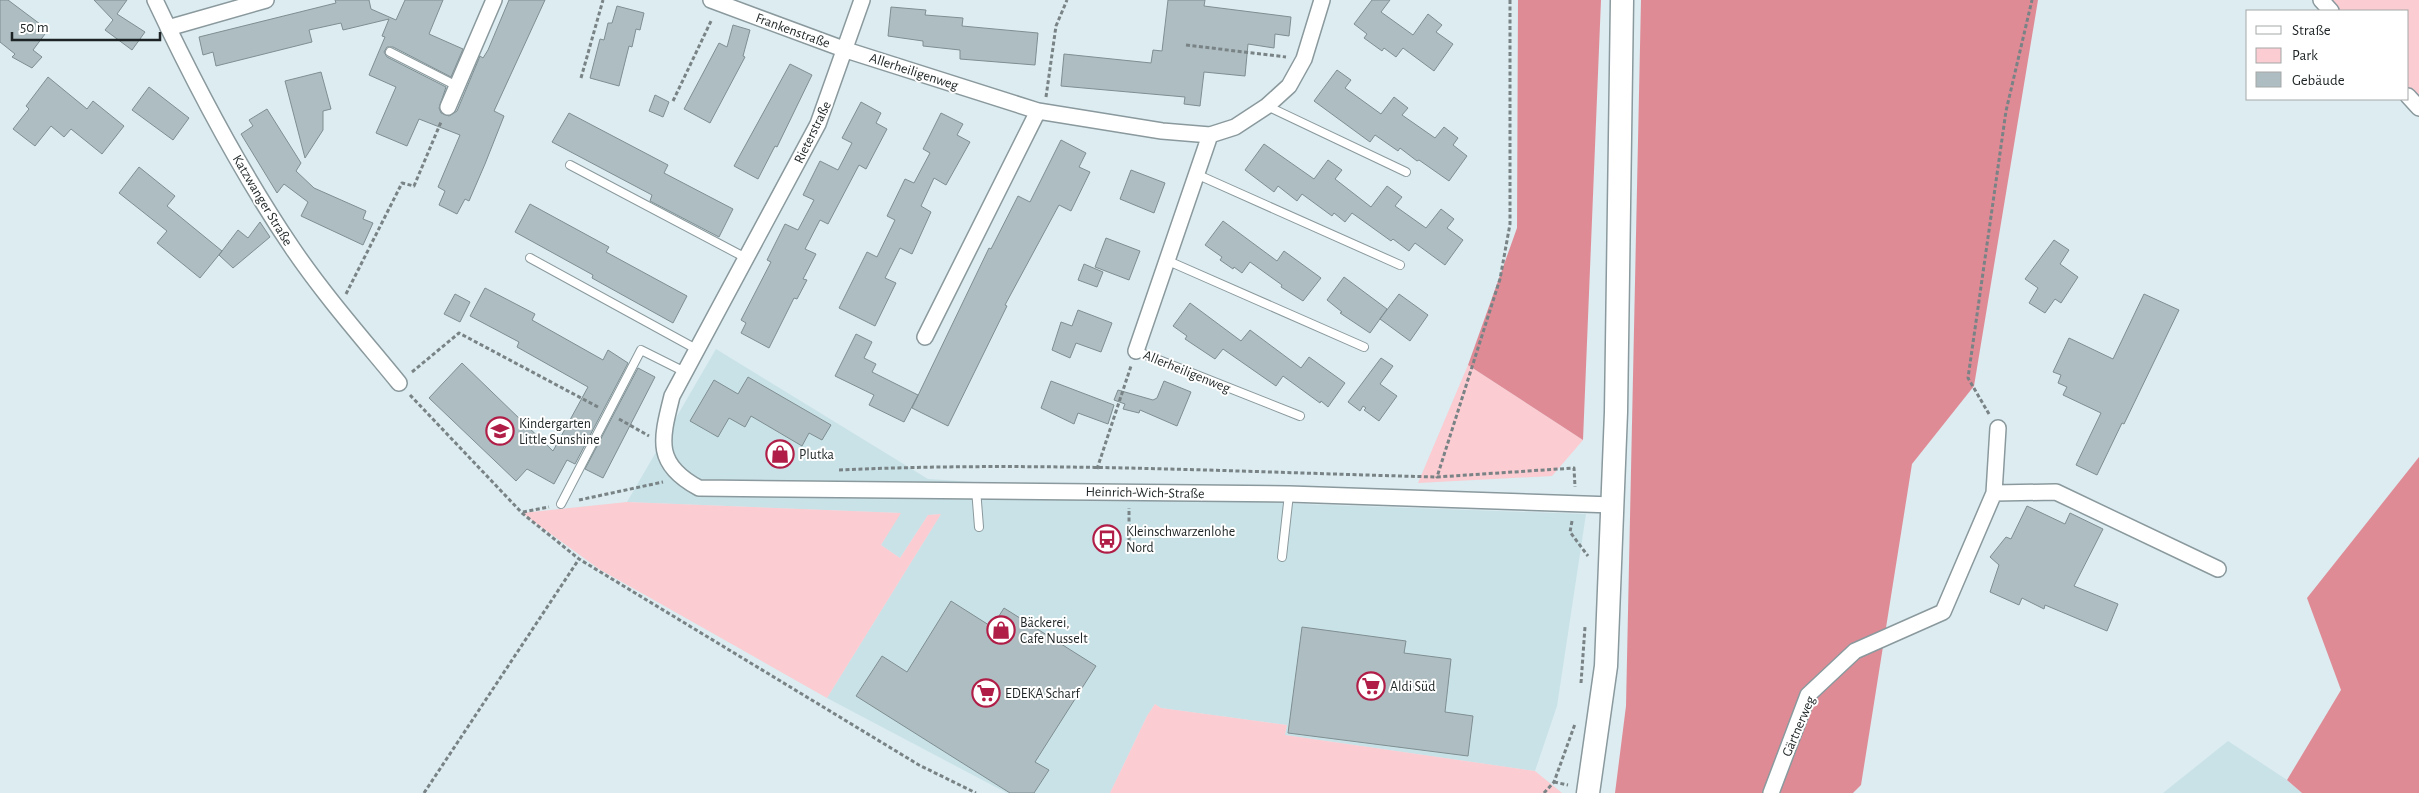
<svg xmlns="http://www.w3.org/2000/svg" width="2419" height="793" viewBox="0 0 2419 793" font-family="'Alegreya Sans',sans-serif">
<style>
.built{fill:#c9e2e7}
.green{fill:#fbccd1}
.forest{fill:#df8b96}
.building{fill:#aebdc1;stroke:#7f8e91}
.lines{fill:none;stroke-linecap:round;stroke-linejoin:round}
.service-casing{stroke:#8a999d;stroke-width:10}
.minor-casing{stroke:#8a999d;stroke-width:18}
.secondary-casing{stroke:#8a999d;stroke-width:25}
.path{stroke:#798386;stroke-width:3;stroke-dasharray:4 2.5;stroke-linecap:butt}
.service{stroke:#fff;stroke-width:8}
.minor{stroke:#fff;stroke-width:15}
.secondary{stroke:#fff;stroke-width:22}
.labels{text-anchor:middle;stroke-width:4;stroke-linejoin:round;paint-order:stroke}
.street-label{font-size:14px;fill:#1e2425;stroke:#fff}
.poi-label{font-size:14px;fill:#1e2425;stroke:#fff;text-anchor:start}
</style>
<rect width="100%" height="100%" fill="#dcecf0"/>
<!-- built -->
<path class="built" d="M716,349L928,479L1300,504L1586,514L1557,706L1535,771L1285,735L1287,725L1161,708L1155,704L1147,716L1110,793H1007L827,698L941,514L928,515L900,558L881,545L900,513L627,502Z
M2228,741L2287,780L2302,793H2163Z"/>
<!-- green -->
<path class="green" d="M2326,0H2419V112L2408,99V11H2335Z
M1468,365L1583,440L1552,476L1418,483Z
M627,502L901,513L881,545L900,558L928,515L941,514L827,698L599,569L522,513Z
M1155,704L1161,708L1287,725L1285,735L1535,771L1562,793H1110L1147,716Z"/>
<!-- forest -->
<path class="forest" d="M1518,0H1601L1583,440L1468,365L1517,228Z
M1641,0H2038L1974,386L1912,464L1861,785L1853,793H1615L1626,706Z
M2419,457V793H2302L2287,780L2341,690L2307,598Z"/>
<!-- building -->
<path class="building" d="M0,0H8L48,30L33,50L42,57L32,68L12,57L15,54L0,42Z
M94,0H127L117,14L145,32L132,50L105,30L113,20Z
M335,0H369L371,9L396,20L405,0H443L429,34L463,49L451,77L393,47H387L384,52L387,57L446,87L439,108L441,113L449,116L457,111L480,56L483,58L488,50L509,0H545L494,111L504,116L485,164L469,201L465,199L457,214L439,205L445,191L438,187L460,135L419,119L407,146L376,133L396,87L369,75L385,37L382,36L389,19L343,30L341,23L309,30L312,42L216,66L213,52L203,55L199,37L336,3Z
M1168,0H1205L1204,6L1291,17L1289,36L1275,34L1274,48L1248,44L1245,76L1204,72L1200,106L1184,104L1185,97L1061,86L1064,54L1151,63L1153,50L1162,51Z
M1372,0H1390L1381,12L1413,35L1428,14L1442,25L1436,32L1453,44L1434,71L1403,48L1396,57L1384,48L1382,51L1364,38L1367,34L1354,24Z
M617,6L644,13L640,30L636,29L632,47L629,46L619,86L590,78L600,39L604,40L608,23H612Z
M891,7L926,10L925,15L963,18L962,26L1038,33L1035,65L960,59V50L923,46V41L888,36Z
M733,25L750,30L743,56L745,57L710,123L684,109L719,43L727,47Z
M790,64L812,75L777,147L775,146L758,179L734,166Z
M1337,70L1351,80L1345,88L1381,114L1394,97L1408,108L1402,115L1435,138L1444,127L1458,138L1453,145L1467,156L1449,181L1419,160L1417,161L1400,148L1398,151L1375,135L1370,142L1314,101Z
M321,72L331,109L323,111V130L305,158L285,81Z
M48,77L87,109L93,101L124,126L102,154L71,129L64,137L51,126L35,146L13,129L29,109L26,106Z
M149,87L189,118L173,140L132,110Z
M655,95L669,102L663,117L649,111Z
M861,102L881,113L876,123L887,129L866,169L859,165L828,224L820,220L805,249L816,254L803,279L807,280L797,299L794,298L769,348L741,333L746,323L741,320L771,262L767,260L785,224L798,230L814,200L803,195L820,161L838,170L852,143L842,138Z
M267,109L301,163L296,171L314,188L366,211L363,219L373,223L363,245L301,216L308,202L284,184L277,193L241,134L253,126L249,120Z
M569,113L668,165L664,173L733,209L719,237L650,201L652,195L552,142Z
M941,113L963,124L957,135L970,142L946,185L934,178L921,206L931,212L912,254L900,248L885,278L896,283L875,326L839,308L867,252L877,257L895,220L887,216L905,179L914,183L930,153L923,149Z
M1061,140L1086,153L1079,167L1090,172L1071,211L1059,205L1005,305L1007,306L948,426L912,408L989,248L991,249L1018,196L1030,202Z
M1264,144L1314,179L1328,160L1342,170L1335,179L1371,207L1387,186L1402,197L1395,206L1426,228L1441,209L1454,219L1447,228L1463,240L1445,265L1415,243L1409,251L1393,239L1391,241L1352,213L1345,222L1334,213L1332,216L1302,194L1297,201L1278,186L1274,192L1245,170Z
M139,167L175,196L167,206L222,251L200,278L157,243L167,231L119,193Z
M1131,170L1165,183L1154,213L1120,199Z
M530,204L609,247L606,252L687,296L673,323L592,278L593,275L515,232Z
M1223,221L1277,261L1284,251L1321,278L1303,301L1281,287L1282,285L1250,262L1242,273L1234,267L1233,269L1220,260L1222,257L1205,245Z
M260,222L270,237L233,268L219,255L238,230L248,238Z
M1106,238L1140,251L1129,280L1095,267Z
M2054,240L2069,250L2060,264L2078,277L2061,303L2055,299L2045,313L2029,303L2038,288L2025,279Z
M1084,264L1103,272L1097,287L1078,280Z
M1344,277L1387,309L1370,333L1340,313L1342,312L1327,300Z
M485,288L535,314L532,320L603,360L608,350L628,363L575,464L567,460L554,484L527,469L516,481L429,398L462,363L553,451L588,387L517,347L519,342L470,316Z
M455,294L470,302L460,322L444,314Z
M1399,294L1428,315L1410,341L1380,319Z
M2144,294L2179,310L2124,424L2122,423L2097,475L2076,465L2101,413L2063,395L2067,387L2058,383L2061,375L2053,372L2069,338L2113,359Z
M1190,303L1241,341L1250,330L1301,368L1309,357L1345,383L1328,407L1321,401L1320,403L1283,376L1276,386L1223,349L1215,359L1185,339L1187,336L1173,326Z
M1078,310L1112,323L1101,352L1076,343L1070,358L1052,350L1061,322L1072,326Z
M856,334L872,342L864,358L876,364L872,372L918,395L904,422L869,405L874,395L835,376Z
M1381,358L1393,366L1380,384L1397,396L1379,421L1364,410L1366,408L1363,406L1360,411L1348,402Z
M638,368L655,377L603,478L585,469Z
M748,377L831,425L822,440L809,433L802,446L751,416L745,427L729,418L718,437L690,421L714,380L738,394Z
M1051,381L1114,405L1108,424L1078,413L1074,424L1041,408Z
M1164,381L1191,392L1177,426L1140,410L1139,413L1123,409L1125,404L1114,400L1118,390L1153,400L1157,398Z
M2027,506L2065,524L2070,513L2103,529L2074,586L2118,604L2107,631L2045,605L2044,609L2022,598L2019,605L1990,592L1999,565L1990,557L2006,537L2011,539Z
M951,601L992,627L1004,608L1096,666L1035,762L1049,770L1034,793H1010L856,696L882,656L907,672Z
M1302,627L1406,641L1404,653L1451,659L1445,712L1473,716L1468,756L1288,733Z"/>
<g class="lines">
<!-- service casing -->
<g class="service-casing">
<path id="service" d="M390,52L457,86
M1267,106L1406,172
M570,165L746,258
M1196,174L1400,265
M530,258L698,350
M1166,260L1364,347
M1136,351L1300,416
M976,489L979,527
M561,504L641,350L685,372
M1282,557L1289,494"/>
</g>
<!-- minor casing -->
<g class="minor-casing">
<path id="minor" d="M155,0C195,85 240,171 293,249C325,296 363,339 399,383
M711,0L846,50L1038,111L1162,131L1210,135L1235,127L1267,106L1289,86L1304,59L1322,0
M862,0L818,124L672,396C661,440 654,464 699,488L1289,494L1613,505
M2321,0L2331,11
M168,28L266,0
M2408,96L2419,108
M448,107L494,0
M925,337L1038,111
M1136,351L1210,135
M1994,493L1998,428
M1771,793L1808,695L1855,651L1943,612L1994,493L2056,492L2218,569"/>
</g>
<!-- secondary casing -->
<g class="secondary-casing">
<path id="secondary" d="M1588,793L1606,666L1616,412L1622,0"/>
</g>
<!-- path -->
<path class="path" d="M1510,0V224L1500,279L1437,477L1574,468L1575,487
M1186,45L1286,57
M581,78L603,0
M1046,97L1056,26L1067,0
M673,101L712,19
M346,294L402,183L414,186L441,122
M412,372L459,333L598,407
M410,395L522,513L579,559L919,765L976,793
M1989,414L1968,378L2006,111L2032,0
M619,419L649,436
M1097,469L1131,366
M839,470C1036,461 1239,472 1437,477
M579,500L663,482
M523,512L549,507
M1572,521L1570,532L1588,556
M1129,541V508
M1581,683L1585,627
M1554,782L1568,785
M424,793L579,559
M1544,793L1554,782L1575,724"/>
<!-- service -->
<use href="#service" class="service"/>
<!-- minor -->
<use href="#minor" class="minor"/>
<!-- secondary -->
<use href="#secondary" class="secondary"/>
</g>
<!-- icons -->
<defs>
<g id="school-ring" transform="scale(1.4375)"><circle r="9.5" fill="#fff" stroke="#b01d47" stroke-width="1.5"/><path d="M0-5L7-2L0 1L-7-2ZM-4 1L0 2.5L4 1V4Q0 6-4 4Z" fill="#b01d47"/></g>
<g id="shop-ring" transform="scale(1.4375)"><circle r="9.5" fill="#fff" stroke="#b01d47" stroke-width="1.5"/><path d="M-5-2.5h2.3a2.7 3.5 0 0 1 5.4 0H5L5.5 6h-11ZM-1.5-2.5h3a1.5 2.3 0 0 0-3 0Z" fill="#b01d47"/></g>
<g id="bus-ring" transform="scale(1.4375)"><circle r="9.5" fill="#fff" stroke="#b01d47" stroke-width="1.5"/><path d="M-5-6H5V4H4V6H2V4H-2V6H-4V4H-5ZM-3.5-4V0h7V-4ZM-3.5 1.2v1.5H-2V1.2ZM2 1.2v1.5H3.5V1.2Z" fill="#b01d47"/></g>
<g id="supermarket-ring" transform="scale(1.4375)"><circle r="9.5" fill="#fff" stroke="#b01d47" stroke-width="1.5"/><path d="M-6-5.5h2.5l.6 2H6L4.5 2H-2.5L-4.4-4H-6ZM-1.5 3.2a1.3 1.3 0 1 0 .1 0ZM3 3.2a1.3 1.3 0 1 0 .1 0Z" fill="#b01d47"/></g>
</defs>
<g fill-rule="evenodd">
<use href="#school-ring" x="500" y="431"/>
<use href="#shop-ring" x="780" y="454"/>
<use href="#bus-ring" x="1107" y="539"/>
<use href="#shop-ring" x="1001" y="630"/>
<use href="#supermarket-ring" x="1371" y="686"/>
<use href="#supermarket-ring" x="986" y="693"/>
</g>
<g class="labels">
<!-- street labels -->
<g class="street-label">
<text transform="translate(793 30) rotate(20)" y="5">Frankenstraße</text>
<text transform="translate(914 71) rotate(18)" y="5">Allerheiligenweg</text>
<text transform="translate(812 132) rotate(-64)" y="5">Rieterstraße</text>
<text transform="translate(263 200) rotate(59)" y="5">Katzwanger Straße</text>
<text transform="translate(1187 371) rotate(22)" y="5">Allerheiligenweg</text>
<text transform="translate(1145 492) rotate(1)" y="5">Heinrich-Wich-Straße</text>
<text transform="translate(1798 726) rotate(-67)" y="5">Gärtnerweg</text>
</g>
<!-- poi labels -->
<g class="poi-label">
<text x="519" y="428">Kindergarten<tspan x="519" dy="16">Little Sunshine</tspan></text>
<text x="799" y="459">Plutka</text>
<text x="1126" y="536">Kleinschwarzenlohe<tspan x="1126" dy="16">Nord</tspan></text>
<text x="1020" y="627">Bäckerei,<tspan x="1020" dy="16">Cafe Nusselt</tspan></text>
<text x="1390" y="691">Aldi Süd</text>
<text x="1005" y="698">EDEKA Scharf</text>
</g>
</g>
<!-- legend -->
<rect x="2246" y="10" width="162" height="90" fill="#ffffff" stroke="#a5a7a8"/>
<rect x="2256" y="26" width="25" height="8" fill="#ffffff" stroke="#a5a7a8"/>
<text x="2292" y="35" font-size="15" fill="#1e2425">Straße</text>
<rect x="2256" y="48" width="25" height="15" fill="#fbccd1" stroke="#a5a7a8"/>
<text x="2292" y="60" font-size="15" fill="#1e2425">Park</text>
<rect x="2256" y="72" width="25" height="15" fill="#aebdc1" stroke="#a5a7a8"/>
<text x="2292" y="85" font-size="15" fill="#1e2425">Gebäude</text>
<!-- scale -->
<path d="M12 32v8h148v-8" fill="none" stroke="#1e2425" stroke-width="2.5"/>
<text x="20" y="32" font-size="15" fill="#1e2425" stroke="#ffffff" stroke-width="4" paint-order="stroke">50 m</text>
</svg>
